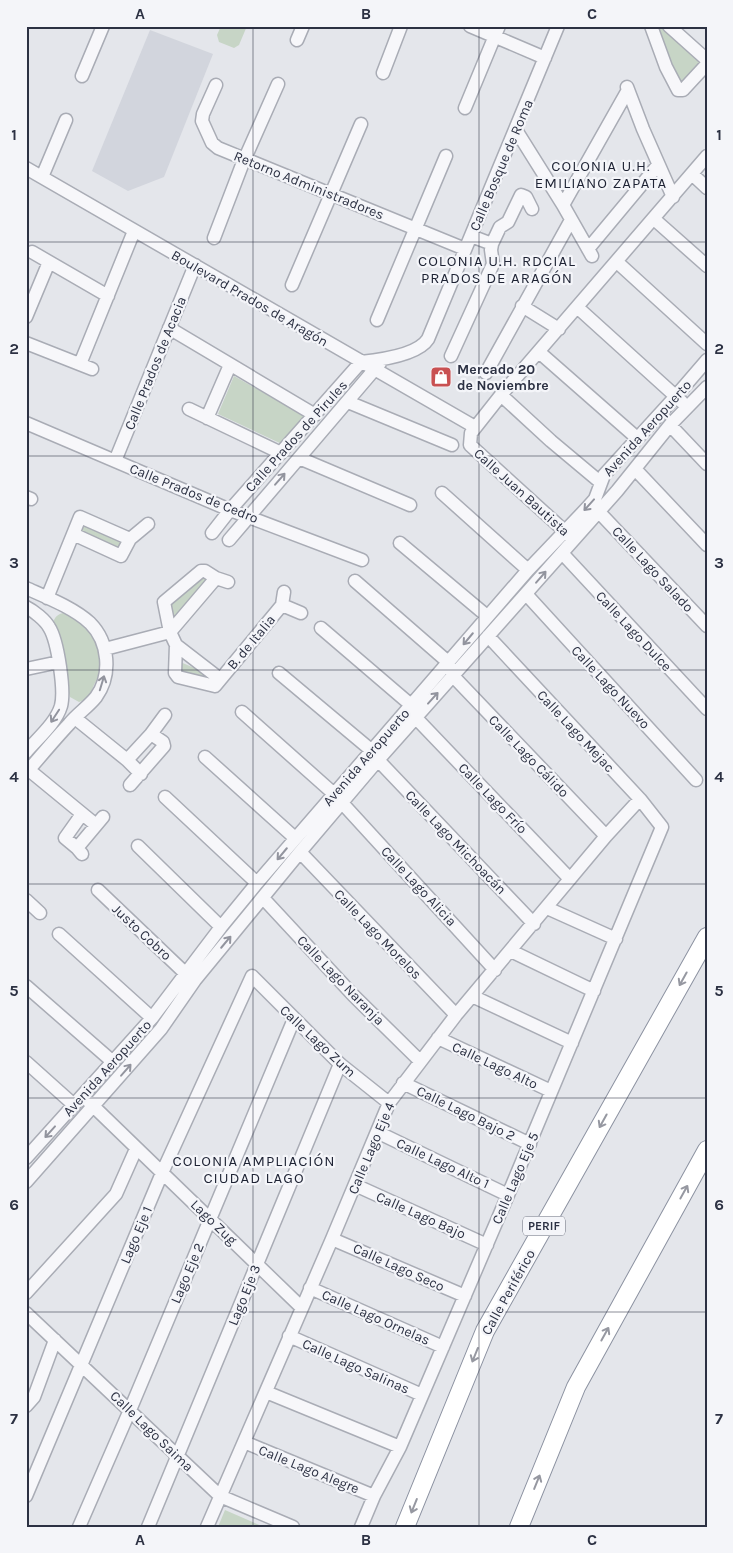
<svg xmlns="http://www.w3.org/2000/svg" width="733" height="1553" viewBox="0 0 733 1553" font-family="Karla,sans-serif">
<style>
.built{fill:#d2d5dd}
.green{fill:#c7d5c6}
.lines{fill:none;stroke-linecap:round;stroke-linejoin:round}
.minor-casing{stroke:#a9acb5;stroke-width:15}
.highway-casing{stroke:#8c92a1;stroke-width:20}
.minor{stroke:#f7f7fa;stroke-width:12}
.highway{stroke:#fff;stroke-width:18}
.oneway{stroke:#92949e}
.oneway2{stroke:#9698a1}
.grid{fill:none;stroke:#2c3143;stroke-width:1;stroke-opacity:0.55}
.labels{text-anchor:middle;stroke-width:4.5;stroke-linejoin:round;paint-order:stroke}
.shield{fill:#f4f5f9;stroke:#686c7a;stroke-width:1}
.shield-label{font-size:12px;font-weight:bold;fill:#2c3143}
.street-label{font-size:14px;fill:#2c3143;stroke:#f4f5f9}
.poi-label{font-size:14px;font-weight:bold;fill:#2c3143;stroke:#f4f5f9;text-anchor:start}
.neighbourhood-label{font-size:15px;letter-spacing:1px;fill:#1e2334;stroke:#f4f5f9}
.neatline{fill:none;stroke:#2c3143;stroke-width:2}
.grid-label{font-size:16px;text-anchor:middle;font-weight:bold;fill:#2c3143}
</style>
<rect width="100%" height="100%" fill="#e4e6eb"/>
<!-- built -->
<path class="built" d="M150,30L213,54L164,177L128,191L92,171Z"/>
<!-- green -->
<path class="green" d="M221,26H247L239,45L234,48L219,42L217,35Z
M656,26H665L705,61L679,89Z
M234,376L305,416L284,445L218,414Z
M81,520L124,540L119,552L77,533Z
M200,576L210,581L173,625L169,602Z
M63,613C86,618 102,644 101,667C100,673 97,679 94,685C90,694 89,699 79,702L70,697L52,627C54,619 55,615 63,613Z
M178,661L213,676L208,684L178,676Z
M225,1510L264,1527H218Z"/>
<g class="lines">
<!-- minor casing -->
<g class="minor-casing">
<path id="minor" d="M470,26L545,58
M651,26L666,67L678,90H683L707,64
M669,26L707,60
M297,40L303,26
M383,73L401,26
M82,76L103,26
M216,85L203,114L202,121L212,143L218,148L465,249
M627,87L643,129L673,197
M465,108L499,26
M516,130L563,205L592,256
M26,168L475,427
M692,174L707,188
M42,177L66,120
M563,205L628,90
M654,219L707,266
M214,238L242,165L278,84
M492,244L500,227L508,222L521,195L526,197L532,209
M588,249L658,165
M32,252L108,296
M617,262L707,344
M292,285L361,124
M522,306L559,329
M577,307L682,402
M26,317L49,262
M377,320L446,156
M169,328L315,415
M26,343L92,369
M539,352L637,438
M451,356L493,264L491,250L492,244L471,236
M361,362C380,360 418,355 428,339L558,26
M80,364L134,231
M486,373L571,220
M501,395L551,441L600,482
M348,402L452,445
M189,409L281,453
M207,418L230,365
M26,423L230,510L362,560
M670,425L707,464
M299,458L410,505
M115,461L195,265
M635,469L707,545
M442,493L528,570
M26,497L31,499
M599,512L707,626
M212,533L230,510L361,362
M73,534L121,556L130,539L148,524
M570,536L470,445L471,433L501,395L707,156
M229,540L380,363
M400,543L487,616
M562,553L707,709
M355,581L448,662L453,676L606,836
M228,582L216,578L205,571H201L164,602L170,632L176,645L175,673L178,677L215,686L282,605
M26,588C46,597 74,608 90,623C109,642 112,675 96,697C88,707 77,714 69,724C54,740 40,757 26,773
M284,592L282,605L301,613
M526,594L696,780
M47,598L80,517L130,539
M26,607C34,611 45,620 49,627C58,641 65,691 61,706C56,723 38,738 26,752
M321,628L411,705
M176,645L220,679
M105,649L170,632L216,578
M26,669L59,662
M279,673L371,750
M242,712L333,793L495,970
M75,718L127,760L141,774
M416,718L570,879
M205,757L295,838
M127,760L151,734L165,715
M378,760L534,924
M29,770L96,825
M130,785L164,746L163,742L151,734
M165,797L257,883
M138,846L221,927
M77,848L103,817
M300,852L456,1015
M82,854L77,848L65,838L82,814
M98,890L185,973
M263,898L353,995L420,1061
M26,900L40,913
M547,908L616,939
M59,934L152,1018
M511,951L594,991
M26,986L113,1062
M472,996L572,1043
M438,1038L551,1091
M26,1062L74,1105
M403,1083L530,1144
M89,1102L301,1307
M377,1132L508,1195
M26,1158L152,1018L221,927L257,883L528,570L587,508L595,499L604,475L676,396L707,360
M26,1182L161,1029L195,980L300,852L378,760L617,491L670,425L707,387
M355,1185L487,1245
M332,1239L465,1296
M310,1288L443,1347
M26,1293L116,1194L136,1149
M26,1313L220,1496L293,1527
M289,1336L422,1395
M266,1392L400,1447
M26,1406L34,1397L55,1340
M244,1442L374,1496
M26,1496L162,1173L252,976L340,1064L389,1103
M79,1527L130,1410L294,1019
M148,1527L340,1064
M207,1527L332,1239L389,1103L456,1015L606,836L640,799
M361,1527L374,1496L400,1447L508,1195L662,827L640,799L488,636"/>
</g>
<!-- highway casing -->
<g class="highway-casing">
<path id="highway" d="M405,1527L485,1331L707,937
M519,1527L576,1387L707,1150"/>
</g>
<!-- minor -->
<use href="#minor" class="minor"/>
<!-- highway -->
<use href="#highway" class="highway"/>
</g>
<!-- one-way arrows -->
<defs><path id="oneway-shaft" d="M-6 0H5M1.5-3L5.5 0L1.5 3" fill="none" stroke-width="1.6" stroke-linecap="round" stroke-linejoin="round" transform="scale(1.25)"/></defs>
<g class="oneway">
<use href="#oneway-shaft" transform="translate(280 479) rotate(-49)"/>
<use href="#oneway-shaft" transform="translate(589 505) rotate(132)"/>
<use href="#oneway-shaft" transform="translate(541 577) rotate(-49)"/>
<use href="#oneway-shaft" transform="translate(468 639) rotate(130)"/>
<use href="#oneway-shaft" transform="translate(102 683) rotate(-73)"/>
<use href="#oneway-shaft" transform="translate(433 698) rotate(-48)"/>
<use href="#oneway-shaft" transform="translate(55 716) rotate(123)"/>
<use href="#oneway-shaft" transform="translate(282 854) rotate(130)"/>
<use href="#oneway-shaft" transform="translate(226 942) rotate(-50)"/>
<use href="#oneway-shaft" transform="translate(126 1070) rotate(-49)"/>
<use href="#oneway-shaft" transform="translate(50 1132) rotate(132)"/>
</g>
<g class="oneway2">
<use href="#oneway-shaft" transform="translate(683 979) rotate(119)"/>
<use href="#oneway-shaft" transform="translate(603 1121) rotate(119)"/>
<use href="#oneway-shaft" transform="translate(684 1192) rotate(-61)"/>
<use href="#oneway-shaft" transform="translate(605 1334) rotate(-61)"/>
<use href="#oneway-shaft" transform="translate(475 1355) rotate(112)"/>
<use href="#oneway-shaft" transform="translate(537 1482) rotate(-68)"/>
<use href="#oneway-shaft" transform="translate(414 1506) rotate(112)"/>
</g>
<!-- grid -->
<path class="grid" d="M253,26V1527M479,26V1527M26,242H707M26,456H707M26,670H707M26,884H707M26,1098H707M26,1312H707"/>
<!-- icons -->
<defs>
<g id="shop-square" transform="scale(1.125)"><rect x="-9" y="-9" width="18" height="18" rx="4" fill="#c95152" stroke="#f4f5f9"/><path d="M-5-2.5h2.3a2.7 3.5 0 0 1 5.4 0H5L5.5 6h-11ZM-1.5-2.5h3a1.5 2.3 0 0 0-3 0Z" fill="#fff"/></g>
</defs>
<g fill-rule="evenodd">
<use href="#shop-square" x="441" y="377"/>
</g>
<g class="labels">
<!-- shield labels -->
<rect class="shield" x="523" y="1216.5" width="42" height="19" rx="4"/>
<g class="shield-label">
<text x="544" y="1230">PERIF</text>
</g>
<!-- street labels -->
<g class="street-label">
<text transform="translate(501 165) rotate(-67)" y="5">Calle Bosque de Roma</text>
<text transform="translate(309 185) rotate(22)" y="5">Retorno Administradores</text>
<text transform="translate(250 298) rotate(30)" y="5">Boulevard Prados de Aragón</text>
<text transform="translate(155 363) rotate(-68)" y="5">Calle Prados de Acacia</text>
<text transform="translate(647 428) rotate(-48)" y="5">Avenida Aeropuerto</text>
<text transform="translate(296 436) rotate(-48)" y="5">Calle Prados de Pirules</text>
<text transform="translate(522 492) rotate(42)" y="5">Calle Juan Bautista</text>
<text transform="translate(194 493) rotate(22)" y="5">Calle Prados de Cedro</text>
<text transform="translate(653 569) rotate(47)" y="5">Calle Lago Salado</text>
<text transform="translate(634 631) rotate(47)" y="5">Calle Lago Dulce</text>
<text transform="translate(251 642) rotate(-50)" y="5">B. de Italia</text>
<text transform="translate(611 687) rotate(47)" y="5">Calle Lago Nuevo</text>
<text transform="translate(576 731) rotate(47)" y="5">Calle Lago Mejac</text>
<text transform="translate(529 756) rotate(46)" y="5">Calle Lago Cálido</text>
<text transform="translate(366 757) rotate(-49)" y="5">Avenida Aeropuerto</text>
<text transform="translate(493 798) rotate(46)" y="5">Calle Lago Frío</text>
<text transform="translate(456 842) rotate(46)" y="5">Calle Lago Michoacán</text>
<text transform="translate(419 886) rotate(47)" y="5">Calle Lago Alicia</text>
<text transform="translate(142 932) rotate(43)" y="5">Justo Cobro</text>
<text transform="translate(378 934) rotate(46)" y="5">Calle Lago Morelos</text>
<text transform="translate(341 980) rotate(46)" y="5">Calle Lago Naranja</text>
<text transform="translate(318 1041) rotate(43)" y="5">Calle Lago Zum</text>
<text transform="translate(495 1065) rotate(25)" y="5">Calle Lago Alto</text>
<text transform="translate(107 1068) rotate(-48)" y="5">Avenida Aeropuerto</text>
<text transform="translate(466 1113) rotate(26)" y="5">Calle Lago Bajo 2</text>
<text transform="translate(371 1148) rotate(-67)" y="5">Calle Lago Eje 4</text>
<text transform="translate(443 1163) rotate(25)" y="5">Calle Lago Alto 1</text>
<text transform="translate(515 1178) rotate(-67)" y="5">Calle Lago Eje 5</text>
<text transform="translate(421 1215) rotate(24)" y="5">Calle Lago Bajo</text>
<text transform="translate(214 1222) rotate(44)" y="5">Lago Zug</text>
<text transform="translate(136 1235) rotate(-67)" y="5">Lago Eje 1</text>
<text transform="translate(399 1267) rotate(24)" y="5">Calle Lago Seco</text>
<text transform="translate(187 1273) rotate(-67)" y="5">Lago Eje 2</text>
<text transform="translate(508 1292) rotate(-61)" y="5">Calle Periférico</text>
<text transform="translate(244 1295) rotate(-68)" y="5">Lago Eje 3</text>
<text transform="translate(376 1317) rotate(24)" y="5">Calle Lago Ornelas</text>
<text transform="translate(356 1366) rotate(24)" y="5">Calle Lago Salinas</text>
<text transform="translate(152 1431) rotate(44)" y="5">Calle Lago Saima</text>
<text transform="translate(309 1469) rotate(22)" y="5">Calle Lago Alegre</text>
</g>
<!-- poi labels -->
<g class="poi-label">
<text x="457" y="374">Mercado 20<tspan x="457" dy="16">de Noviembre</tspan></text>
</g>
<!-- neighbourhood labels -->
<g class="neighbourhood-label">
<text x="601" y="171">COLONIA U.H.<tspan x="601" dy="17">EMILIANO ZAPATA</tspan></text>
<text x="497" y="266">COLONIA U.H. RDCIAL<tspan x="497" dy="17">PRADOS DE ARAGÓN</tspan></text>
<text x="254" y="1166">COLONIA AMPLIACIÓN<tspan x="254" dy="17">CIUDAD LAGO</tspan></text>
</g>
</g>
<!-- border -->
<rect width="733" height="1553" fill="none" stroke="#f4f5f9" stroke-width="55"/>
<rect x="28" y="28" width="678" height="1498" class="neatline"/>
<g class="grid-label">
<text x="140" y="19">A</text>
<text x="366" y="19">B</text>
<text x="592" y="19">C</text>
<text x="14" y="140">1</text>
<text x="719" y="140">1</text>
<text x="14" y="354">2</text>
<text x="719" y="354">2</text>
<text x="14" y="568">3</text>
<text x="719" y="568">3</text>
<text x="14" y="782">4</text>
<text x="719" y="782">4</text>
<text x="14" y="996">5</text>
<text x="719" y="996">5</text>
<text x="14" y="1210">6</text>
<text x="719" y="1210">6</text>
<text x="14" y="1424">7</text>
<text x="719" y="1424">7</text>
<text x="140" y="1545">A</text>
<text x="366" y="1545">B</text>
<text x="592" y="1545">C</text>
</g>
</svg>
